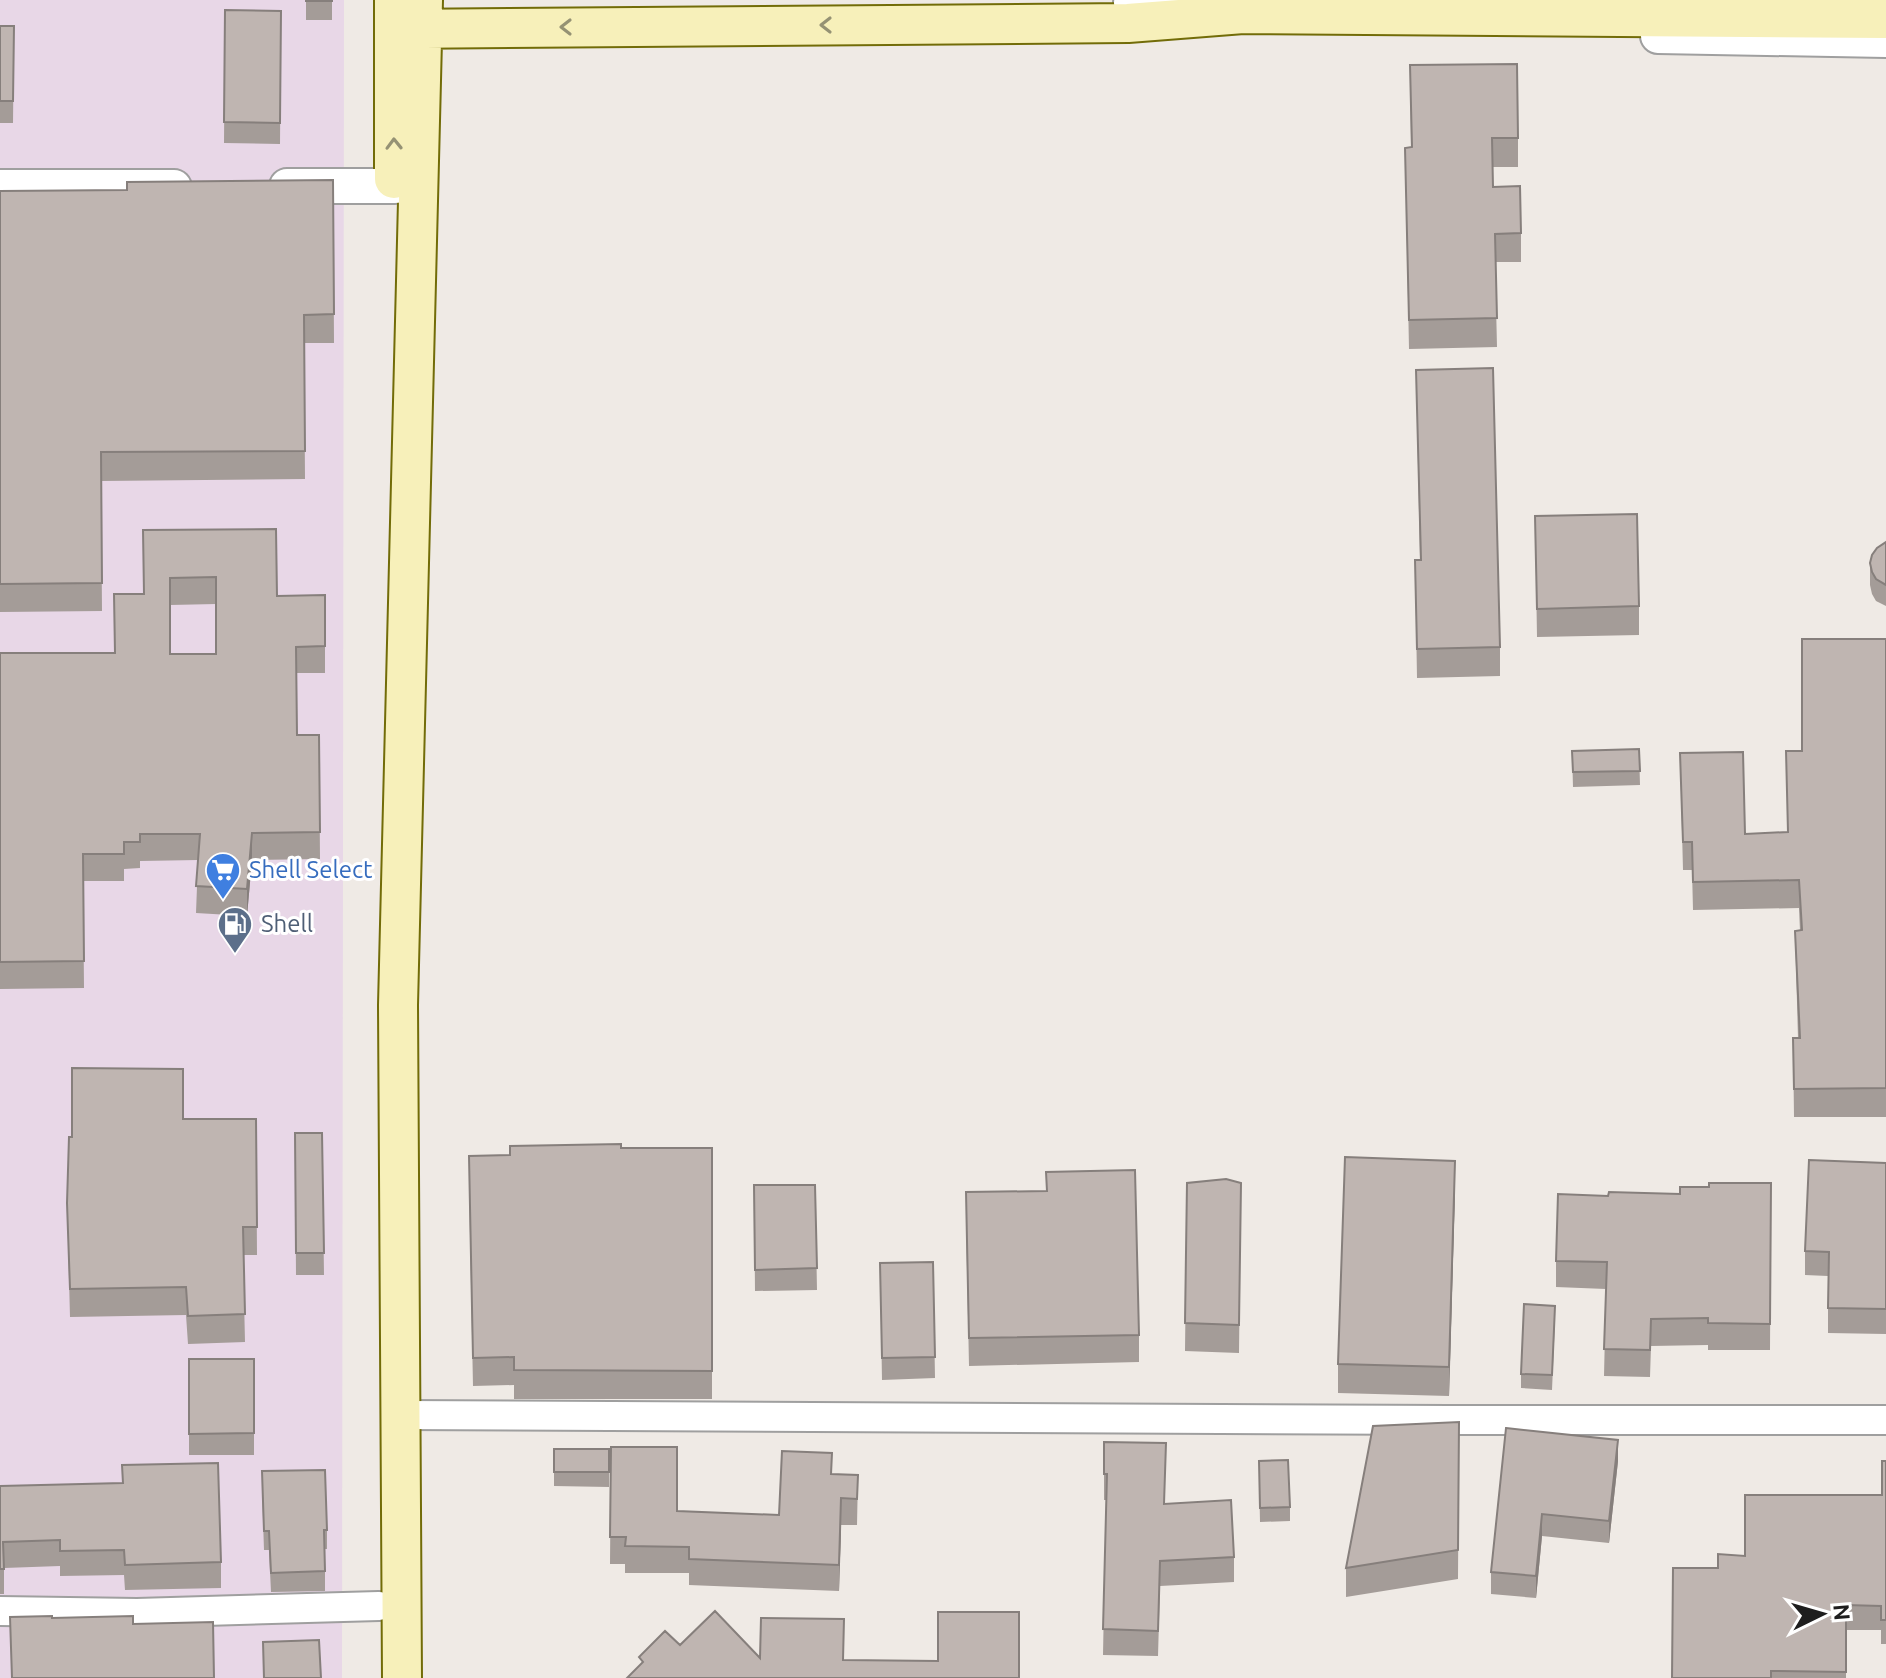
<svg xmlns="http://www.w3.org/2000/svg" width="1886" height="1678" viewBox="0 0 1886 1678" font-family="Ubuntu,sans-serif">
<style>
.industrial{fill:#e8d7e7}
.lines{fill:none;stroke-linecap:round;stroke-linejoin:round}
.minor-casing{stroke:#9f9f9f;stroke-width:32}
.tertiary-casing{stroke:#9f9f9f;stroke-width:38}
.secondary-casing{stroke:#726c08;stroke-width:42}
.minor{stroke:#fff;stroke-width:28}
.tertiary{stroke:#fff;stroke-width:34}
.secondary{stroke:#f7f0ba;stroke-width:38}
.wall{fill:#a49c98;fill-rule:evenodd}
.shaded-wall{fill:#867f7c}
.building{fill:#bfb5b1;stroke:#867f7c;stroke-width:2;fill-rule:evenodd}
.oneway{stroke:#959274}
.labels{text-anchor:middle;stroke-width:6;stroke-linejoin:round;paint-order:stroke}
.shop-label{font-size:24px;fill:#366cbe;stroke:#fff;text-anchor:start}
.service-label{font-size:24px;fill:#4e5e75;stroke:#fff;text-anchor:start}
</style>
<rect width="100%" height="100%" fill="#efeae5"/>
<!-- industrial -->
<path class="industrial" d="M0,0H344L342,1678H0Z"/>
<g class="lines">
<!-- minor casing -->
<g class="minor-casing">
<path id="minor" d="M402,1415L1448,1420H1886
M0,1611L137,1613L379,1606"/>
</g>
<!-- tertiary casing -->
<g class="tertiary-casing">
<path id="tertiary" d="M1131,3H1186
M1658,36L1886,40
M287,186H395
M0,187H174"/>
</g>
<!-- secondary casing -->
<g class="secondary-casing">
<path id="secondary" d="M394,0V179
M397,29L1128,23L1243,14L1886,19
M402,1678L398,1005L423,0"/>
</g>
<!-- minor -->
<use href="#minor" class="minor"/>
<!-- tertiary -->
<use href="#tertiary" class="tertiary"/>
<!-- secondary -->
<use href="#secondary" class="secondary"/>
</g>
<!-- wall -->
<path class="wall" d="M306,0H332V20H306Z
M225,10L281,11L280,144L224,143Z
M0,26H14L13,123H0Z
M1410,65L1518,138V167H1492L1493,187L1521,233V262H1495L1497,347L1409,349L1405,148L1411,147Z
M333,180L334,343H304L305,479L101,481L102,611L0,612V191L127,190Z
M1416,370L1500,647V676L1417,678L1415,560H1420Z
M1535,516L1639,606V635L1537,637Z
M143,530L277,596L325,595V673H296L297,735H319L320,859L252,860L247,916L196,913L198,860L140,861V868L124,869V881H83L84,988L0,989V653H115L144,594ZM216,604V654H170V605Z
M1886,542V606L1876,601L1872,594L1870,585V563Z
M1886,639V1117H1794L1793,1038H1798L1795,931H1800L1799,908L1693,910L1692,870H1683L1680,753L1745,834L1788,832L1786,751H1802Z
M1639,749L1640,785L1573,787L1572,751Z
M183,1119H256L257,1255H243L245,1342L188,1344L186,1315L70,1317L67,1203Z
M295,1133H322L324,1275H296Z
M621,1148H712V1399H514V1385L473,1386L469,1185L510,1155Z
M1886,1163V1334L1828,1333V1276L1805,1275V1251Z
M1187,1183H1241L1239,1353L1185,1351Z
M1771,1183L1770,1350H1708V1345L1651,1346L1650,1377L1604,1376L1606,1289L1556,1287V1261L1608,1196L1680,1194L1709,1187Z
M754,1185H815L817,1290L755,1291Z
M1455,1190L1449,1396L1338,1393V1364Z
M966,1220L1139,1335V1362L969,1366Z
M933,1262L935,1378L882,1380L880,1263Z
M1555,1320L1552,1390L1521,1388V1374Z
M189,1359H254V1455H189Z
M1459,1422L1458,1579L1346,1597V1568Z
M1506,1428L1618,1461L1609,1543L1542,1536L1536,1598L1491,1594V1572Z
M1104,1442L1165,1504L1234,1557V1582L1160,1586L1158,1656L1103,1655L1106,1500H1104Z
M611,1447L677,1511L779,1515L832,1474L858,1475L857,1525H841L839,1591L689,1585V1573H625V1564H610Z
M554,1449H609V1487L554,1486Z
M1886,1461V1644H1881V1630H1846V1678H1672L1718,1568L1882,1495Z
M1259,1475L1290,1507V1521L1260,1522Z
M0,1486L221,1562V1588L125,1590L124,1575L60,1576V1566L4,1568V1594H0Z
M262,1490L327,1530V1549H325V1591L271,1592L269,1550H264Z"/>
<!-- shaded-wall -->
<path class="shaded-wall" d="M252,833V860L247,916V889Z
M1455,1161V1190L1449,1396V1367Z
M1618,1440V1461L1609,1543V1521Z
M841,1498V1525L839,1591V1565Z
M1542,1514V1536L1536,1598V1576Z"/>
<!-- building -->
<path class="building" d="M306,0H332V1H306Z
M225,10L281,11L280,123L224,122Z
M0,26H14L13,101H0Z
M1517,64L1518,138H1492L1493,187L1520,186L1521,233L1495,234L1497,318L1409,320L1405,148L1412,147L1410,65Z
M333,180L334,314L304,315L305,451L101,452L102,583L0,584V191L127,190V182Z
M1493,368L1500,647L1417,649L1415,560H1421L1416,370Z
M1637,514L1639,606L1537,609L1535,516Z
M276,529L277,596L325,595V646L296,647L297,735H319L320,832L252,833L247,889L196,886L200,834H140V842H124V854H83L84,961L0,962V653H115L114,594H144L143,530ZM216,577V654H170V578Z
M1886,542V585L1876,579L1872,572L1870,563L1872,555L1877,548Z
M1802,639H1886V1088L1794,1089L1793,1038H1800L1795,931L1802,930L1799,880L1693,882L1692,842H1683L1680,753L1743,752L1745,834L1788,832L1786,751H1802Z
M1639,749L1640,771L1573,772L1572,751Z
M72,1068L183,1069V1119H256L257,1227H243L245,1314L188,1316L186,1287L70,1289L67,1203L69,1137H72Z
M295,1133H322L324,1253H296Z
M621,1144V1148H712V1371L514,1370V1357L473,1358L469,1156L510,1155V1146Z
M1345,1157L1455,1161L1449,1367L1338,1364Z
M1809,1160L1886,1163V1309L1828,1308L1829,1252L1805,1251Z
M1135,1170L1139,1335L969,1338L966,1192L1047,1191L1046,1172Z
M1226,1179L1241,1183L1239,1325L1185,1323L1187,1183Z
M1709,1183H1771L1770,1324L1708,1323V1318L1651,1319L1650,1350L1604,1349L1607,1262L1556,1261L1558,1194L1608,1196L1609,1192L1680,1194V1187H1709Z
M754,1185H815L817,1268L755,1270Z
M933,1262L935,1357L882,1358L880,1263Z
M1524,1304L1555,1306L1552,1375L1521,1374Z
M189,1359H254V1433L189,1434Z
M1459,1422L1458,1550L1346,1568L1373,1426Z
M1506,1428L1618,1440L1609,1521L1542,1514L1536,1576L1491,1572Z
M1104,1442L1166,1443L1164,1504L1231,1500L1234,1557L1160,1561L1158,1631L1103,1629L1107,1474H1104Z
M611,1447H677V1511L779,1515L782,1451L832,1453L831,1474L858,1475L857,1499L841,1498L839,1565L689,1559V1547L625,1546L626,1537H610Z
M554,1449H609V1472H554Z
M1288,1460L1290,1507L1260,1508L1259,1461Z
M1882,1461H1886V1620H1881V1606L1846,1605V1672L1771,1671V1678H1672L1673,1568H1718V1554L1745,1556V1495H1882Z
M218,1463L221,1562L125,1565L124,1550L60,1551V1540L3,1542L4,1569H0V1486L123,1483L122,1465Z
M325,1470L327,1530H324L325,1571L271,1573L269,1531H264L262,1471Z
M715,1611L760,1658L761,1618L844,1619L843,1660L938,1661V1612H1019V1678H627L643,1662L639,1657L665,1631L680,1645Z
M52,1616V1618L133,1616V1624L213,1622L214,1678H12L10,1617Z
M319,1640L321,1678H264L263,1642Z"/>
<!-- one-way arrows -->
<defs><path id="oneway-chevron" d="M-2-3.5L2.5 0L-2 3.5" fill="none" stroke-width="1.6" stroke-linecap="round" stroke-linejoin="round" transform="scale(2)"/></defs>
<g class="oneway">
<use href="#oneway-chevron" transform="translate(826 25) rotate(180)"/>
<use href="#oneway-chevron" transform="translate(566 27) rotate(180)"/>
<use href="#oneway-chevron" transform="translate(394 144) rotate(-91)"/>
</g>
<!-- icons -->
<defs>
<g id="supermarket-pin" transform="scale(1.8)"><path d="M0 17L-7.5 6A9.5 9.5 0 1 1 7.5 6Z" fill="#3f7fe0" stroke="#fff"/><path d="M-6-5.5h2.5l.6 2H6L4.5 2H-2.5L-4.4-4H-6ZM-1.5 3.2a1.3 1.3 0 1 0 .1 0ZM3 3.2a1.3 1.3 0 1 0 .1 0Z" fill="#fff"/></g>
<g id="fuel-pin" transform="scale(1.8)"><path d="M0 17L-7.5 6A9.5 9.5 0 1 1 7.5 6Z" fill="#5c6f8a" stroke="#fff"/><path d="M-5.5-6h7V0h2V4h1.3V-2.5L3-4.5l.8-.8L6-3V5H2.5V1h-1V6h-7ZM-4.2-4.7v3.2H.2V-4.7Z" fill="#fff"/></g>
</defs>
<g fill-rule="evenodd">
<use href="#supermarket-pin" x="223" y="870"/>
<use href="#fuel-pin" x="235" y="924"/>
</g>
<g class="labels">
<!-- shop labels -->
<g class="shop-label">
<text x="249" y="878">Shell Select</text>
</g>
<!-- service labels -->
<g class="service-label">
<text x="261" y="932">Shell</text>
</g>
</g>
<!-- north arrow -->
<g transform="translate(1822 1614) rotate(85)" stroke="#ffffff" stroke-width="6" paint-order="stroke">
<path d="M0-6L14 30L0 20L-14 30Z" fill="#1e1e1e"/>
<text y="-12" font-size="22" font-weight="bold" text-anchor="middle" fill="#1e1e1e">N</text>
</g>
</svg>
